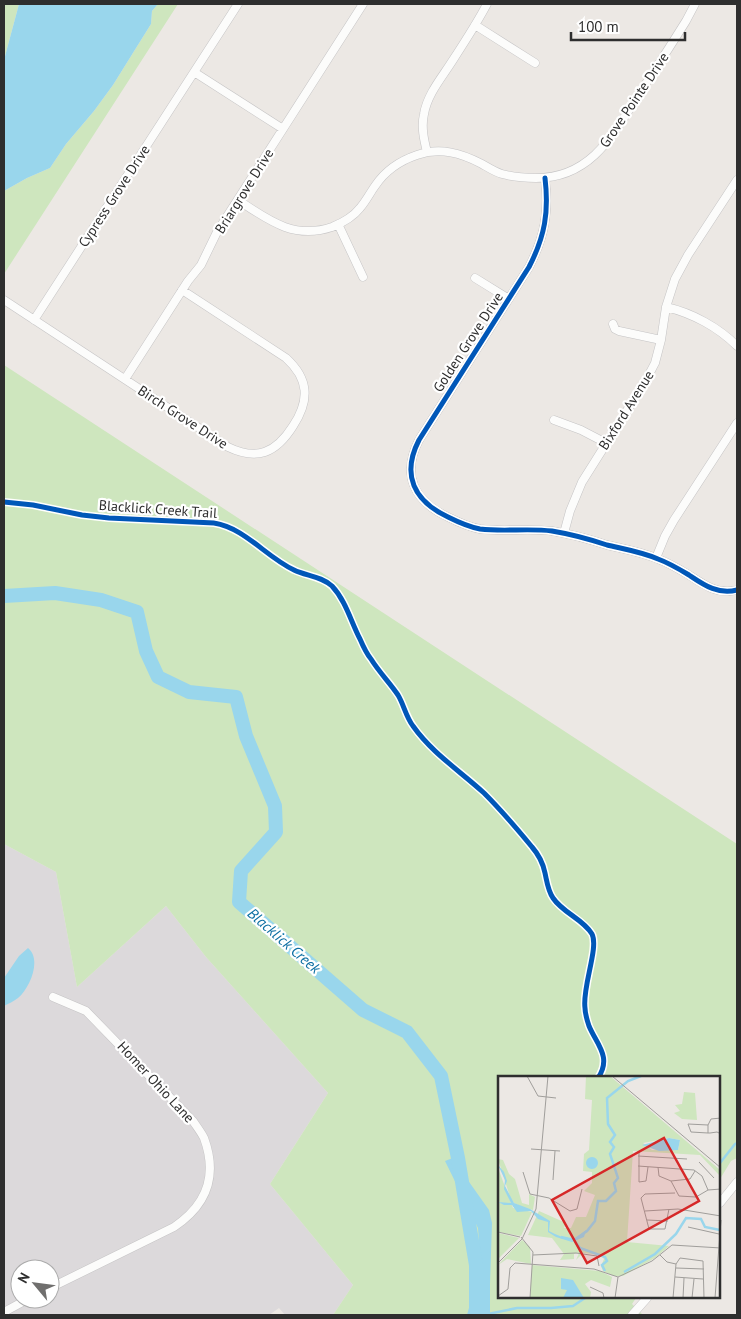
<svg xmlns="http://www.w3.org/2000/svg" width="741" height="1319" viewBox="0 0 741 1319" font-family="'PT Sans',sans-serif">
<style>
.industrial{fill:#dcd9db;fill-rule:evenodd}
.green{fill:#cee6be}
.water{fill:#99d6ec}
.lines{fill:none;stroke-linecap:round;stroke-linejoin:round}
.stream{stroke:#99d6ec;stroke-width:2.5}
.river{stroke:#99d6ec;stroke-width:14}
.minor-casing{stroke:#c5c4c5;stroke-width:9}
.minor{stroke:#fcfcfb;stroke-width:8}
.cycleway-casing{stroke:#fff;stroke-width:8}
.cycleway{stroke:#0057b8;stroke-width:5}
.labels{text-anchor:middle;stroke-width:4.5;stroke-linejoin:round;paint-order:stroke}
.street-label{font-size:14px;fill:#2e2e2e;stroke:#fff}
.water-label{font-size:15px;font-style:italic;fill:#0d6fa3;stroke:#fff}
.inset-river{fill:none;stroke:#99d6ec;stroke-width:2.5}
.inset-road{fill:none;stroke:#a09e9b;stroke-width:1}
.view{fill:#d62828;fill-opacity:0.15;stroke:#d62828;stroke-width:2.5}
.inset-edge{fill:none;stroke:#2e2e2e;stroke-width:2.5}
</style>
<rect width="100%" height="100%" fill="#ece8e4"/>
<!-- industrial -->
<path class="industrial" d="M4,844L56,872L77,987L166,906L206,957L328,1093L270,1184L353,1285L333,1315H285L279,1308L269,1315H4ZM20,1269H50V1299H20Z"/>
<!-- green -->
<path class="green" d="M4,4H19L4,60Z
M158,4H178L4,274V191L27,178L50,168L66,144L94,111L113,85L151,24L152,11Z
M4,365L737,844V1158L731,1161L720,1179V1078H500V1298H636L632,1304L643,1315H333L353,1285L270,1184L328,1093L206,957L166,906L77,987L56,872L4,844Z"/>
<!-- water -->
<path class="water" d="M19,4H158L152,11L151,24L113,85L94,111L66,144L50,168L27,178L4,191V60Z
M28,948C42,959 30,988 18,998C14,1001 8,1004 4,1006V978L19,956Z
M463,1154L464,1170L467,1179L489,1210L492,1223L490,1284V1315H467C475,1288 481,1257 478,1228L445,1161Z"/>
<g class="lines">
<!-- stream -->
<path class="stream" d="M720,1163L735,1144L737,1143
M488,1314L517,1308H551L573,1306L585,1298"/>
<!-- river -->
<path class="river" d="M4,596L55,593L101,600L137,612L146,651L158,677L189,692L236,697L246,736L275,806L276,832L241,871L239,902L363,1010L407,1032L441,1076L458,1158L476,1265V1315"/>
<!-- minor casing -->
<g class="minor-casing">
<path id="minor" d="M475,25L535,63
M194,72L283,129
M427,152C424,140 421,127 424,114C427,96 439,81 449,66C462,46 476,25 487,4
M545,178C549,212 545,236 529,267L419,440C401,475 414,501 448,517C458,522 469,527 480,529C504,532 528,528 552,531C570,534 589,539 607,545C624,549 642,552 658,559C669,563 679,569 689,575C704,585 718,595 737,590
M238,200C268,220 294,240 332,227C342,223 353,217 360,208C366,201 370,193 375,186C385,171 399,161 417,155C440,147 461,153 482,164C489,168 495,172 502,174C513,177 525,178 536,178C591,178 613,135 639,94C655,70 671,45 686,21L695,4
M338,224L363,277
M475,278L509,299
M4,300L228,447C257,461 276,453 293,426C310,400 309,379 286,358L182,290
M666,307C692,313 718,327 737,346
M34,320L238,4
M613,324L615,329L619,331L661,340
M125,379L188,281L201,265L217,232L363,4
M554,420L581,430L606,443
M564,533L570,511L582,482L645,382L655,363L661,340L666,307L675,279L688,255L737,180
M656,558L665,536L674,520L737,423
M720,1203L737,1182
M50,1288L174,1227C207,1205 218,1176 204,1138C201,1132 197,1127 193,1121L86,1011L53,997
M4,1312L28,1299
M632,1315L647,1298"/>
</g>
<!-- minor -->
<use href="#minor" class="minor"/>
<!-- cycleway casing -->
<g class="cycleway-casing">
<path id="cycleway" d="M545,178C549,212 545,236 529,267L419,440C401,475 414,501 448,517C458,522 469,527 480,529C504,532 528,528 552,531C570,534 589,539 607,545C624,549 642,552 658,559C669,563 679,569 689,575C704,585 718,595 737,590
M4,502L33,505L82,515L109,518L214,523C245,528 266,557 294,570C306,576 321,576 332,586C346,601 351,622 360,639C363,646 366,653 371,659C379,672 390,683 398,695C404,705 406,717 413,726C432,753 460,771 484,793C500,809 518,830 532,847C539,855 543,863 545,873C547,882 548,891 553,898C563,913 583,919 592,934C599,948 582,987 585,1008C585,1014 587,1020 589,1026C597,1045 612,1057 598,1078"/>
</g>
<!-- cycleway -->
<use href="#cycleway" class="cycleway"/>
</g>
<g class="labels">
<!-- street labels -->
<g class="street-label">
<text transform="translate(634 100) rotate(-56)" y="5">Grove Pointe Drive</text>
<text transform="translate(244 191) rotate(-58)" y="5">Briargrove Drive</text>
<text transform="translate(114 196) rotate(-57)" y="5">Cypress Grove Drive</text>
<text transform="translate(468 342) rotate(-57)" y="5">Golden Grove Drive</text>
<text transform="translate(626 410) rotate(-58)" y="5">Bixford Avenue</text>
<text transform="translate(183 417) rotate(33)" y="5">Birch Grove Drive</text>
<text transform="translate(158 509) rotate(4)" y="5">Blacklick Creek Trail</text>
<text transform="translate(156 1082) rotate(47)" y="5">Homer Ohio Lane</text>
</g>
<!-- water labels -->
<g class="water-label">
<text transform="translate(284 941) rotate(41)" y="5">Blacklick Creek</text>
</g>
</g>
<!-- overview -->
<g transform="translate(498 1076)">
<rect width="222" height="222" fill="#ece8e4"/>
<path d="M88,0H112L222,94V100L202,79L135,75L129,166L171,170L157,182L125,200H115L105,195L103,190L106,183L102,179L85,177L78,184L81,177L76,178V183L62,184L66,178L54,162L30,159L41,135L68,147L66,152H73L78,141H88L97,119L86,115L94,107V96L85,95L86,78L91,74L94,24L87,23ZM171,62L182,64L180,74H154L145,67ZM186,16L197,17L199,44L184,43L176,37L182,35L177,29L184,28ZM0,83L5,84L11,98L17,103L24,127L31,129V118L37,121L35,134L27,132L20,134L15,130L26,132L16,127L12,121ZM0,92L15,132L34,136L23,160L0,156V126L5,128L0,125ZM0,157L21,162L0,183ZM24,164L32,171L33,188L9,183L0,189ZM34,189L102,195L114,201L112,211L93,204L87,208L93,216L92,222H32Z" fill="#cee6be" fill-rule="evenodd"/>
<path d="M171,62L182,64L180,74L161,75L144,69ZM88 87a6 6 0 1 1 12 0a6 6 0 1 1-12 0ZM0,89L6,96L9,105L7,110L16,127L32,133L52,145L51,155L57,158L74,165L88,154L86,161L74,166L58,161L50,156V146L40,143L33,135L19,136L14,129H6L0,126L13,127L6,113L7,104ZM63,202L75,204L86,222H65L69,214L63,213Z" fill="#99d6ec"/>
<path class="inset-river" d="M63,161L76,164L89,155L97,145L100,125H108L118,115L116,107L120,102L112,78L116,71L112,66L117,59L110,48L109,22L130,5L143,0M76,164L82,172L107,181L109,185L104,189L107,195M126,196L157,178L178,158L188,142L203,143L207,151L222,154"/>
<path class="inset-road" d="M29,0L40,20L58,22M114,0L223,92M210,49L213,43L223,42M210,57V49L190,48L193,56L210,57H212L219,56L223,58M33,73L62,75M141,76V106L148,105L150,91M140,80L189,83M201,86L216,102M140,90L196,94L204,100L210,114M160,91L161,100L173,105L181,120L198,121L210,114L223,113M25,96L32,118L51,122L72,135L79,133L84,113M55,104L57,75M173,105L192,103L197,95M171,133L167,153H151L143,122L147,118L177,117M147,135L180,133L223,140M149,144L170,145M190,151L221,158M0,156L22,161M23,161L35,176L32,222M35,179L78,177L99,180L101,190M162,179L169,186L178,188M0,187L24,163L38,133L50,0M178,188L182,182L205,185L206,222M178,192L206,193M177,201L205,203M92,211L105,217L106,222M0,220L10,213L12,192L17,187L96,193L120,201L154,185L174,169L223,172M117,222L120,201M175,222L178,188M185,222L186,202M194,222L196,203M217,222L223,144"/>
<path class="view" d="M166,62L201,125L89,187L54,124Z"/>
<rect width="222" height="222" class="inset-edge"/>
</g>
<!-- border -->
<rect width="741" height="1319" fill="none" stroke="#2e2e2e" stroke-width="10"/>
<!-- north arrow -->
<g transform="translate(35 1284) rotate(299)"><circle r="24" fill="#ffffff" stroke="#ababab"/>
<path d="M0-4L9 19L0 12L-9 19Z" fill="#706f6e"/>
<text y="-8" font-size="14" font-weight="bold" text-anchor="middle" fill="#2e2e2e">N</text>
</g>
<!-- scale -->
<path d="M571 32v8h114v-8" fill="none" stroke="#2e2e2e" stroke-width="2.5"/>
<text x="578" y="32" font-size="15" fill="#2e2e2e" stroke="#ffffff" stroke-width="4" paint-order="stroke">100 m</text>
</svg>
